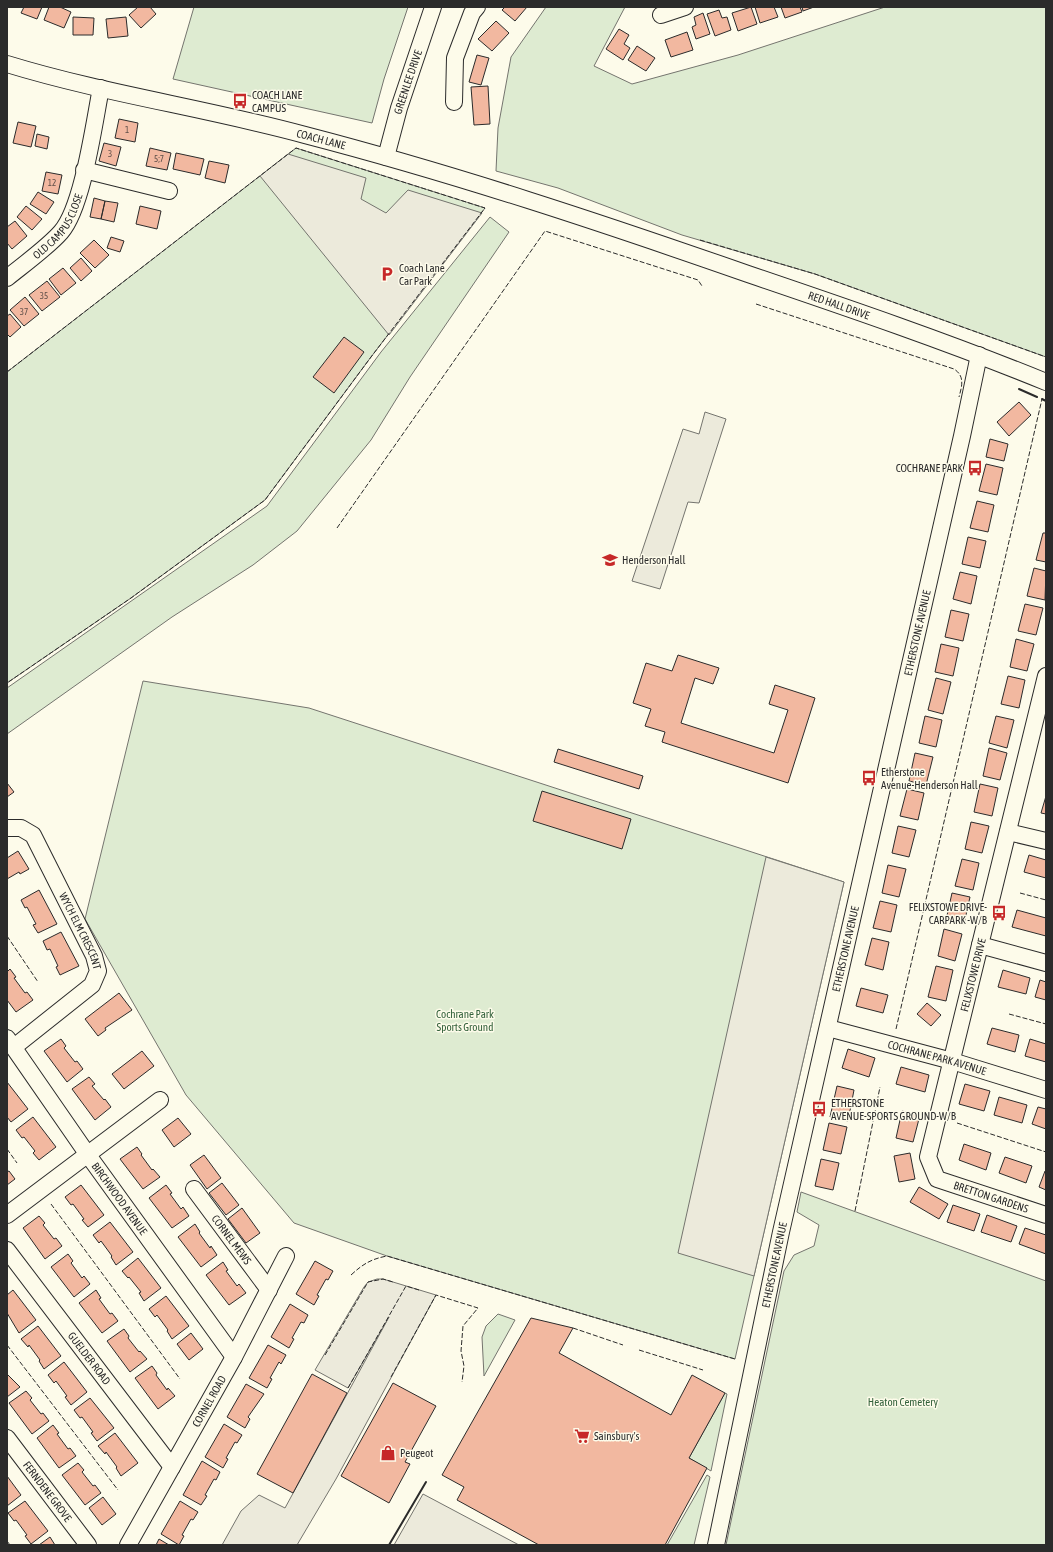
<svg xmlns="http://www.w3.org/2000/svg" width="1053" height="1552" viewBox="0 0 1053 1552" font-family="'Asap Condensed',sans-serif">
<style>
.green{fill:#deebd1;stroke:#74746e}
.parking{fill:#eceadb;stroke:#74746e}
.building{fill:#f2b8a0;stroke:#2b2b2b}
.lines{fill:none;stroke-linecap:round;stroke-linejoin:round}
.minor-casing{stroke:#2b2b2b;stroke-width:18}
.minor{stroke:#fdfbea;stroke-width:16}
.fence{stroke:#2b2b2b;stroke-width:1;stroke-dasharray:5 2;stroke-linecap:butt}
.wall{stroke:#2b2b2b;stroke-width:2}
.labels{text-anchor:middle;stroke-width:3;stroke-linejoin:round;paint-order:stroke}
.number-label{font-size:9px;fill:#5d4e48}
.street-label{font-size:11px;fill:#2b2b2b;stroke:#fdfbea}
.poi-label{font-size:11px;fill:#2b2b2b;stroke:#fdfbea;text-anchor:start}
.park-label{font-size:11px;fill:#34623c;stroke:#fdfbea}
</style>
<rect width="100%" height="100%" fill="#fdfbea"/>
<!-- green -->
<path class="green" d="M194,7H408L384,79L372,123L173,79Z
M546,7H625L594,66L632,84L738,55L885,7H1046V357L815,274L682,235L558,188L496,171L498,128L511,57Z
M296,148L485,208L371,357L265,500L131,598L7,683V372Z
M490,217L509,232L410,377L371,440L297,531L253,565L172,617L7,734V688L267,506L381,352Z
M143,681L309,708L844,882L735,1359L387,1256L294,1223L186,1095L85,919Z
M801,1192L1046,1281V1545H726L784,1271L794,1255L814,1246L819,1225L797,1212Z
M498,1314L515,1320L484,1376L482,1337L486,1326Z
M725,1393L727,1394L711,1471L689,1458Z
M707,1475L710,1477L694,1545H667Z"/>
<!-- parking -->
<path class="parking" d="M288,154L366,178L361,199L386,213L408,190L482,213L389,335L260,176Z
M705,412L726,419L699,503L688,502L660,589L632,581L683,429L699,434Z
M766,857L844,882L754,1276L678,1253Z
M377,1279H383L436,1295L336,1479L297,1545H222L241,1511L259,1495L285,1508L389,1317L348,1388L315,1370L364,1287L368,1282Z
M423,1494L519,1545H394Z"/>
<!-- building -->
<path class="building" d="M24,7H42L37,19L21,13Z
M49,7H60L71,12L64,28L44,20Z
M138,7H150L156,14L141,28L129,15Z
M505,7H527L515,21L502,10Z
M751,7L757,24L738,31L732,13Z
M755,7H774L778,17L760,23Z
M781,7H800L802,12L785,18Z
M802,7H814L803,11Z
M719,10L722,18L727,17L731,30L715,36L707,14Z
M703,13L710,34L696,39L692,27L696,25L694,17Z
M73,17L94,18L93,35H73Z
M126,17L128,36L108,38L106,19Z
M496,21L509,33L492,51L478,39Z
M619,29L629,35L624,44L630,48L623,60L606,49Z
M687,32L693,50L671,57L665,40Z
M637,46L655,58L646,71L628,60Z
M477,55L489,58L481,85L469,82Z
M488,86L490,124L474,125L471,87Z
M119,119L138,123L135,142L115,138Z
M18,122L36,126L31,147L13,143Z
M37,134L49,137L47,149L35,146Z
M104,143L121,147L116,166L99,161Z
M150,148L171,153L167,170L146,166Z
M176,153L204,159L200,175L173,169Z
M209,161L229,165L225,183L205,178Z
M46,172L62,175L58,194L42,191Z
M38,192L54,202L46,214L30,204Z
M94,198L105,201L101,219L90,217Z
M105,201L118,203L114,222L101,219Z
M26,206L42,219L32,230L17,217Z
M140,206L161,211L157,229L136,224Z
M15,221L27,236L12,249L7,243V227Z
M111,237L124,241L120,252L107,248Z
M94,240L109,255L95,268L80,253Z
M81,258L92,271L81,281L70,268Z
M63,268L76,283L61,295L49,279Z
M47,281L60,297L42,311L29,295Z
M25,297L39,314L24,326L10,310Z
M10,314L21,327L10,337L7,334V316Z
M344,337L364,352L334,393L313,377Z
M1019,402L1031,415L1009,436L997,422Z
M990,439L1008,444L1004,461L986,457Z
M986,464L1003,468L997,495L979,491Z
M977,501L994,505L988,532L970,528Z
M1043,533H1046V562L1036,560Z
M968,537L986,541L980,568L962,564Z
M1034,568L1046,571L1045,600L1027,596Z
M960,572L977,576L971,604L953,599Z
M1025,604L1043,608L1036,635L1018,631Z
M951,610L969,614L963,641L945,637Z
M1016,639L1034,644L1027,671L1010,667Z
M941,644L959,648L953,676L935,672Z
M678,655L719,668L713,684L695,678L681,723L774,753L788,710L769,704L775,685L815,698L788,783L662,742L665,732L645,726L651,709L633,703L646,663L672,671Z
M1008,676L1025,680L1019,708L1001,704Z
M936,678L951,682L943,714L928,710Z
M925,716L942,720L936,747L919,743Z
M996,716L1014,720L1007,748L989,743Z
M989,748L1007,753L1000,780L983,776Z
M558,749L643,776L639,789L554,762Z
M915,753L933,757L926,785L909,781Z
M7,783L14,792L7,797Z
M980,784L998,788L992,816L974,812Z
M907,789L924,793L918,820L900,816Z
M542,791L631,819L622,849L533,821Z
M1046,796V814L1041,813Z
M971,822L989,826L982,853L965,849Z
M898,826L916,830L909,857L892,853Z
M18,851L29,869L20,874L19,872L7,879V858Z
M1029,855L1046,860V878L1024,872Z
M962,859L979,863L973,890L955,886Z
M888,865L906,869L899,897L882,893Z
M39,890L57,924L38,933L33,925L36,924L27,907L25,908L21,900Z
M952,893L970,897L964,924L946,920Z
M880,901L897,905L891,932L873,928Z
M1017,910L1046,918V936L1012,927Z
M944,929L962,934L955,961L938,956Z
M61,932L79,966L60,975L56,967L58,966L50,949L47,950L43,941Z
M872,938L889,942L883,970L865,965Z
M936,966L953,970L946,1001L928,997Z
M10,969L16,977L14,978L25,993L27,992L33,1000L16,1012L7,1000V972Z
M1003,970L1030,978L1026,994L998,987Z
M1040,980L1046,982V1000L1035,997Z
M861,988L888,995L883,1013L856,1006Z
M119,993L132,1010L105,1028L106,1030L98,1036L85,1019Z
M927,1003L941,1015L931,1026L917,1014Z
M992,1028L1019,1035L1015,1052L987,1044Z
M61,1039L66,1046L64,1048L75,1062L77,1061L83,1069L67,1082L44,1051Z
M1030,1039L1046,1044V1062L1025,1056Z
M848,1049L875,1058L869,1077L842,1068Z
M142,1051L154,1066L124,1089L112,1074Z
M901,1067L929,1075L925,1092L896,1084Z
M89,1077L95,1084L92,1086L104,1100L105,1099L111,1107L95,1120L72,1089Z
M7,1082L28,1109L11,1122L7,1117Z
M965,1084L990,1091L984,1111L959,1104Z
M837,1086L854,1090L848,1121L830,1117Z
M999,1097L1027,1105L1022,1123L994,1115Z
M1038,1107L1046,1109V1129L1032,1124Z
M902,1111L920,1115L913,1142L896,1138Z
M33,1117L56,1147L39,1160L33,1153L35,1151L24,1137L22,1138L16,1130Z
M178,1118L191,1134L174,1147L162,1130Z
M829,1123L847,1127L841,1154L823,1150Z
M964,1144L991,1153L986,1170L959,1160Z
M137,1147L142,1154L141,1155L152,1170L153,1169L160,1177L143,1189L120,1159Z
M910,1153L915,1179L899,1182L894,1156Z
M204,1155L221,1178L207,1189L190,1165Z
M1005,1157L1032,1166L1026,1183L999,1173Z
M821,1159L839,1163L833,1190L815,1186Z
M9,1171L15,1179L7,1185V1172Z
M1045,1171H1046V1190L1039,1187Z
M222,1183L239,1205L226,1215L209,1193Z
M81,1185L104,1215L88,1227L82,1220L84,1219L73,1204L71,1205L65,1197Z
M166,1185L172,1193L170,1194L181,1209L183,1207L189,1216L172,1228L149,1198Z
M919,1187L948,1204L939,1219L910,1202Z
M953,1205L980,1214L974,1231L947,1222Z
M242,1208L260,1233L246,1243L228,1219Z
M987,1215L1017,1226L1011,1242L981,1232Z
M39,1216L45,1223L43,1225L54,1239L56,1238L62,1246L45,1259L23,1228Z
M110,1222L133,1252L116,1265L111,1257L112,1256L101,1241L99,1243L93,1235Z
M195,1224L200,1232L199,1233L210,1248L211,1246L217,1255L201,1267L178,1237Z
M1025,1228L1046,1235V1254L1019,1244Z
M68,1254L73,1261L71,1263L82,1278L84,1276L90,1284L74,1297L51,1267Z
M138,1258L161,1288L144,1301L139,1293L141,1292L129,1277L128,1278L122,1271Z
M315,1261L333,1271L328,1280L326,1279L317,1295L319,1296L314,1305L296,1294Z
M223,1262L228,1270L226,1271L237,1286L239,1284L246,1293L229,1305L206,1275Z
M13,1290L36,1320L19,1333L7,1313V1295Z
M96,1290L101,1298L99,1299L110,1314L112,1313L118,1321L102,1333L79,1303Z
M166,1296L189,1326L172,1339L167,1331L168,1330L157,1315L155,1317L149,1309Z
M290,1304L308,1315L304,1323L301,1322L292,1338L294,1339L289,1348L271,1337Z
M531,1318L573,1328L559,1353L671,1415L692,1375L725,1393L689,1458L707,1468L665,1545H539L457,1500L464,1487L442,1475Z
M38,1326L61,1356L44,1369L39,1361L40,1360L29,1345L28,1347L21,1339Z
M124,1329L129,1336L128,1338L139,1352L140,1351L147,1359L130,1372L107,1341Z
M191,1333L203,1349L189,1360L177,1344Z
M268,1345L286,1355L281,1364L279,1362L270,1378L272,1379L267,1388L249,1378Z
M64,1362L87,1392L71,1405L65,1397L67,1396L56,1381L54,1383L48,1375Z
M152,1366L157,1373L156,1375L167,1390L168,1388L175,1396L158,1409L135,1378Z
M7,1374L20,1387L7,1397Z
M312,1374L347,1393L293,1493L257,1474Z
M393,1383L436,1406L405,1462L410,1464L389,1503L341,1476Z
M246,1384L264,1394L248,1417L250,1419L245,1428L227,1417Z
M26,1391L32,1398L30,1400L41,1414L43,1413L49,1421L32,1434L9,1403Z
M90,1398L114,1428L97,1441L91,1433L93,1432L82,1417L80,1418L74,1410Z
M224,1424L242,1435L237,1443L235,1442L226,1458L228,1459L223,1468L205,1457Z
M53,1425L59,1433L57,1434L68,1449L70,1448L76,1456L59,1468L37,1438Z
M115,1433L138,1463L121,1476L116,1468L117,1467L106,1452L105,1454L98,1446Z
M202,1461L220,1472L216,1480L214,1479L205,1495L207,1496L201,1505L183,1495Z
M78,1463L84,1470L82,1472L93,1486L95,1485L101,1493L85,1505L62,1475Z
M7,1476L21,1495L7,1506Z
M103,1497L116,1514L102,1525L89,1508Z
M25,1501L48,1531L31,1544L25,1536L27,1535L16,1520L14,1521L8,1513Z
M180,1501L198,1512L193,1520L191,1519L182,1535L184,1536L179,1545L161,1534Z
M50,1537L55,1545H39Z
M159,1539L169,1545H156Z"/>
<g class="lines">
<!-- minor casing -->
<g class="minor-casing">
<g id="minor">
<path d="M661,15L685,7"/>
<path id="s1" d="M7,64C105,94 206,108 305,135C455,174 602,223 748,274C848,308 948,342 1046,382"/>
<path d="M454,102L455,58L472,13L477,7"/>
<path id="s2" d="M386,157L399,108L433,7"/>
<path d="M84,170L169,191"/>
<path id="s3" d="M7,278C23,265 48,247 61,232C83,207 94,123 101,88"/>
<path id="s4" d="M1046,676L928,1157L937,1179L1046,1215"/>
<path id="s5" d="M7,828H21L33,835L94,956L98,971L92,985L14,1047"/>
<path d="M1008,832L1046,841"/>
<path d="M980,945L1046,963"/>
<path id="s6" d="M828,1028L952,1061L1046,1090"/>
<path id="s7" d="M7,1038L88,1155L234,1357"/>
<path id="s8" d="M194,1189L269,1290"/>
<path d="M7,1215L160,1100"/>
<path id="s9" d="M7,1250L172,1467"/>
<path id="s10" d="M7,1438L88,1545"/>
<path id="s11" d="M128,1545L234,1357L286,1256"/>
<path id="s12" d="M716,1545L781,1232L962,436L979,355"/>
</g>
</g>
<!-- minor -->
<use href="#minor" class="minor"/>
<!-- fence -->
<path class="fence" d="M700,240L815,274L1046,357
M756,304L954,369C965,376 962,386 959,397
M7,372L296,148L485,208L371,357L265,500L131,598L7,683
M337,528L545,231L698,280L702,286
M1020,893L1046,900
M7,936L38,982
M1009,1014L1046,1024
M896,1029L1042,399
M957,1123L1046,1152
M7,1149L17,1163
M51,1204L180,1379
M855,1211L880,1087
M351,1275C363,1264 371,1259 387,1256L735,1359
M573,1328L623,1345
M7,1345L118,1490
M639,1350L703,1370
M325,1355L368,1282L383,1279L393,1282
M391,1377L436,1295L478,1308L463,1326L461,1351L464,1366L462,1382
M348,1388L406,1286L419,1290
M7,1541L10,1545"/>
<!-- wall -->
<path class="wall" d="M1019,389L1037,397
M1042,399L1046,401
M389,1545L426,1482"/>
</g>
<!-- icons -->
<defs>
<g id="bus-bare" transform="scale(1.2)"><path d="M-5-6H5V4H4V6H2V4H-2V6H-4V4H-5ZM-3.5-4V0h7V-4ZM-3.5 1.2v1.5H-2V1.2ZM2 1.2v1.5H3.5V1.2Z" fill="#c62828" stroke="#fdfbea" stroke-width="2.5" paint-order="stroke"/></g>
<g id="parking-bare" transform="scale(1.2)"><path d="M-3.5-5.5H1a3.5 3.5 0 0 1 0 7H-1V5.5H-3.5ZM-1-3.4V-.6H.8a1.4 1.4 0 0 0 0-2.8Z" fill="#c62828" stroke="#fdfbea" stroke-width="2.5" paint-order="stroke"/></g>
<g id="university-bare" transform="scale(1.2)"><path d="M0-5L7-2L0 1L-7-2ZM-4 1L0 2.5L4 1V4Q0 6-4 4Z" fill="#c62828" stroke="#fdfbea" stroke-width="2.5" paint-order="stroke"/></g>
<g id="supermarket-bare" transform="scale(1.2)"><path d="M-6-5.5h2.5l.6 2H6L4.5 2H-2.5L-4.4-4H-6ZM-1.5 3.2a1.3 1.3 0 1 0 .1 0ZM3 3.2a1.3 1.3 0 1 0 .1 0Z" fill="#c62828" stroke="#fdfbea" stroke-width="2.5" paint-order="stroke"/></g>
<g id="shop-bare" transform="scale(1.2)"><path d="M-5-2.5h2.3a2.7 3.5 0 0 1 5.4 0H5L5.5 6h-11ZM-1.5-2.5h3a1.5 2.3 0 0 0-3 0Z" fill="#c62828" stroke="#fdfbea" stroke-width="2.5" paint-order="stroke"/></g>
</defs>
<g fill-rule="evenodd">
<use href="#bus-bare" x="240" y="101"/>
<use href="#parking-bare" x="387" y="274"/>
<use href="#bus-bare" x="975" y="468"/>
<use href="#university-bare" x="610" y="560"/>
<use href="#bus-bare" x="869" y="778"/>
<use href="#bus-bare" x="999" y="913"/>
<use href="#bus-bare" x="819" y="1109"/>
<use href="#supermarket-bare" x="582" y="1436"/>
<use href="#shop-bare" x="388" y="1453"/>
</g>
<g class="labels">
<!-- number labels -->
<g class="number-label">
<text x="127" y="133">1</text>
<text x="110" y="157">3</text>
<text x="159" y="162">5;7</text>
<text x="52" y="186">12</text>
<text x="44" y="299">35</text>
<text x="24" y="315">37</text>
</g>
<!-- street labels -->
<g class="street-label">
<text dy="4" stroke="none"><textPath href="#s2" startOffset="78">GREENLEE DRIVE</textPath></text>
<text dy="4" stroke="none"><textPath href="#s1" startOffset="323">COACH LANE</textPath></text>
<text dy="4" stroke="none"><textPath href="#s3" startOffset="74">OLD CAMPUS CLOSE</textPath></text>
<text dy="4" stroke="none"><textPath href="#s1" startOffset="867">RED HALL DRIVE</textPath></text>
<text dy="4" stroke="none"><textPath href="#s12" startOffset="934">ETHERSTONE AVENUE</textPath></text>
<text dy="4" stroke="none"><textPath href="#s5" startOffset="135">WYCH ELM CRESCENT</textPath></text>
<text dy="4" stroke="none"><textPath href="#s12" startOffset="610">ETHERSTONE AVENUE</textPath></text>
<text transform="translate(973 975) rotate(-76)" y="4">FELIXSTOWE DRIVE</text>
<text dy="4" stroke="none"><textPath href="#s6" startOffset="113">COCHRANE PARK AVENUE</textPath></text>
<text dy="4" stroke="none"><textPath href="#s4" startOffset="576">BRETTON GARDENS</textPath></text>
<text dy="4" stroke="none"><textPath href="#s7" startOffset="196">BIRCHWOOD AVENUE</textPath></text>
<text dy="4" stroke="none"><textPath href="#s8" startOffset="63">CORNEL MEWS</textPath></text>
<text dy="4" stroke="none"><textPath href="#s12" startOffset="286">ETHERSTONE AVENUE</textPath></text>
<text dy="4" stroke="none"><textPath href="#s9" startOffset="136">GUELDER ROAD</textPath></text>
<text dy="4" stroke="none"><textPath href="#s11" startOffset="165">CORNEL ROAD</textPath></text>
<text dy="4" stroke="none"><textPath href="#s10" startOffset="67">FERNDENE GROVE</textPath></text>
</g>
<!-- poi labels -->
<g class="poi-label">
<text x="252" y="99">COACH LANE<tspan x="252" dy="13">CAMPUS</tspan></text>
<text x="399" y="272">Coach Lane<tspan x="399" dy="13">Car Park</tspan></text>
<text x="963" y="472" text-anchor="end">COCHRANE PARK</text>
<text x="622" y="564">Henderson Hall</text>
<text x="881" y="776">Etherstone<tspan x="881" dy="13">Avenue-Henderson Hall</tspan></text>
<text x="987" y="911" text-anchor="end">FELIXSTOWE DRIVE-<tspan x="987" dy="13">CARPARK -W/B</tspan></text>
<text x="831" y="1107">ETHERSTONE<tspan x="831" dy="13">AVENUE-SPORTS GROUND-W/B</tspan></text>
<text x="594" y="1440">Sainsbury's</text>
<text x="400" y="1457">Peugeot</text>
</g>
<!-- park labels -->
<g class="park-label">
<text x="465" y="1018">Cochrane Park<tspan x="465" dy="13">Sports Ground</tspan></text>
<text x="903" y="1406">Heaton Cemetery</text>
</g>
</g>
<!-- border -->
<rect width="1053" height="1552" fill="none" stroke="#2b2b2b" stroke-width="16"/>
</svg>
